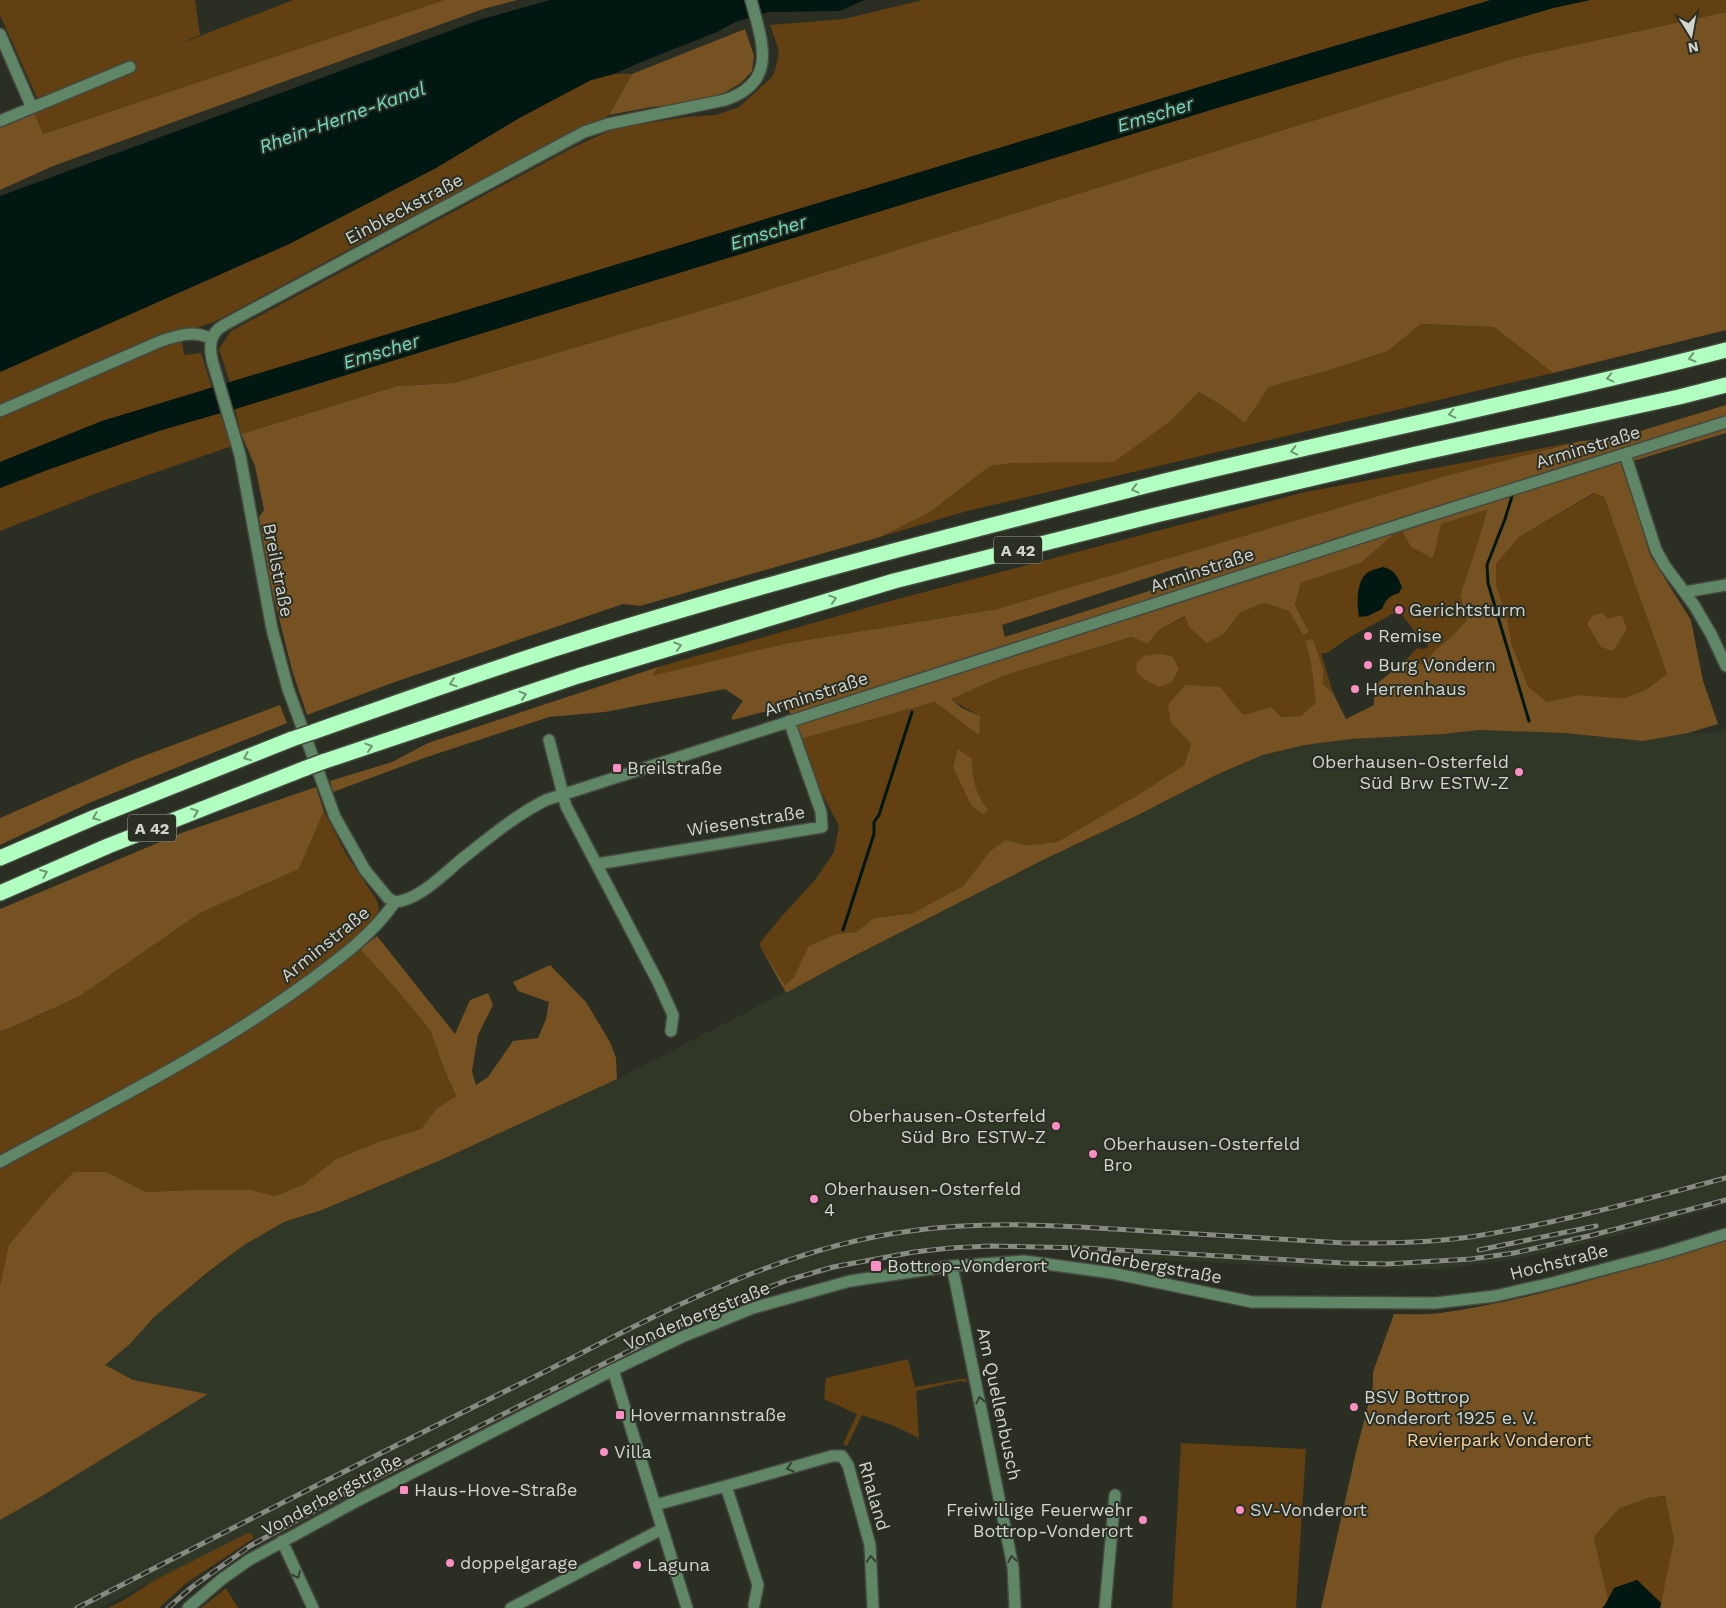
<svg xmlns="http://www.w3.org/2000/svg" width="1726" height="1608" viewBox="0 0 1726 1608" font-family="'Work Sans',sans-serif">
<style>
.built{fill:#313726}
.green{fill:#624011;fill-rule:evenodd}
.forest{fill:#765121;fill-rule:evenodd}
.water{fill:#011712}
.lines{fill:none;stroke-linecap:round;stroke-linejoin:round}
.stream{stroke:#011712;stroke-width:3}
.minor-casing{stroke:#45493e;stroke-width:14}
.highway-casing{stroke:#45493e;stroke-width:18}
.minor{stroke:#608668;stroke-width:11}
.highway{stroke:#b2ffc2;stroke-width:15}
.rail-casing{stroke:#888b82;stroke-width:5}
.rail{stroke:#2a2e23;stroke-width:3;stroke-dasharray:9;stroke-linecap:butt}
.highway-bridge-casing{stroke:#45493e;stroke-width:18;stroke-linecap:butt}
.highway-bridge{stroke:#b2ffc2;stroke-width:15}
.oneway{stroke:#6e9672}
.oneway2{stroke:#354031}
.poi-dot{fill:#fb8fc4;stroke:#2a2e23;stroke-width:2}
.labels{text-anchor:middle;stroke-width:4;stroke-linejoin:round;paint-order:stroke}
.shield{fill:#2a2e23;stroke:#a0a39b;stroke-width:1}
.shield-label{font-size:16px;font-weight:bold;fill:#d2d5ce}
.street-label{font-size:18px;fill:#d2d5ce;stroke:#2a2e23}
.poi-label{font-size:18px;fill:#d2d5ce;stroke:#2a2e23;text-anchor:start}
.park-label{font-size:18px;fill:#fdce97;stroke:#2a2e23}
.water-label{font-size:19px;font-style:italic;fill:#6ddec5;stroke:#2a2e23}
</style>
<rect width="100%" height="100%" fill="#2a2e23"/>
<!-- built -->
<path class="built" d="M1479,730L1564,733L1643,741L1688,733H1714L1726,730V1205L1608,1238L1522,1258L1444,1269H1338L1141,1259L1085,1250L958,1247L881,1257L767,1290L721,1309L613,1361L469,1432L260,1546L250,1532L100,1608H0V1491L133,1380L104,1365L130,1344L154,1316L244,1245L284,1222L322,1210L441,1160L617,1079L990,886L1138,815L1218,774L1263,755L1305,745L1351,739L1444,734Z"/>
<!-- green -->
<path class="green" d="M0,0H195L200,35L172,47L293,0H444L43,134L34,112L38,100L0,15Z
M923,0H1491L1311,53L230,383L219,349L231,331L574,147L616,128L686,117L716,115L739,107L772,77L776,67L779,51L770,25L844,19Z
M1590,0H1726V12L1515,58L713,307L453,383L397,386L241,434L235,409L1240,101L1553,8Z
M614,74H632L609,115L383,231L214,322L181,333L184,355L201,353L212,388L102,421L0,462V372L289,244L436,168L521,117L591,80Z
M1421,324L1494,327L1553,373L967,511L880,537L929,513L990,466L1012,463L1173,419L1199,392L1221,405L1245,423L1269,387L1327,371L1388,351Z
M220,413L232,446L105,490L0,531V488C72,460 145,434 220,413Z
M1581,441L1452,474L997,609L788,643L651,677L658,667L894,600L1305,492Z
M1595,493L1604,497L1667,674L1645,690L1624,698L1578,695L1547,702L1528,686L1512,645L1507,617L1496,585V563L1519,537Z
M1487,510L1478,543L1460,595L1467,620L1450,638L1434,651L1425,664L1404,662L1417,648L1424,649L1428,647V643L1420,638L1402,615L1405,609L1403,605L1397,604L1394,607V613L1350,637L1327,653H1321L1333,693L1323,684V669L1311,655L1313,684L1316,702L1301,716L1282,717L1271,707L1243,715L1233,704L1171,723L1191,744L1184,765L1141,793L1057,842L1028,845L1005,840L990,851L963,886L913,913L874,918L856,932L836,934L810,946L794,977L785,985L759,944L781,917L815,880L834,852L839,826L818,786L800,739L935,702L980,716L950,699L1003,676L1133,637L1148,644L1159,630L1186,616L1225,633L1240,613L1264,603L1289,611L1303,635L1309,632L1295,605L1301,583L1361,563L1402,527L1441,524ZM972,759C973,780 975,792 988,810L953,767Z
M324,811L346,854L376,899C378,904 380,909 378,914C373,928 354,939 343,948C239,1033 117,1092 0,1156V1031L12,1028L80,996L200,913L299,869Z
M360,949L397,990L430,1030L444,1069L456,1096L436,1109L421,1129L378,1142L336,1159L304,1184L275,1196L252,1190H192L146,1192L107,1172L0,1288V1169L122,1103L240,1035L286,1004Z
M908,1359L915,1387L960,1379H966L967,1382L960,1381L916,1391L919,1438L892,1425L862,1415L847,1446L843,1444L857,1414L824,1399L826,1378Z
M1181,1443L1306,1449L1296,1608H1172Z
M1665,1496L1674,1540L1669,1572L1661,1603L1637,1580L1614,1588L1608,1599L1594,1537L1619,1509L1648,1498Z
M250,1532L254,1538L185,1584L159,1608H108L126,1599L153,1581Z
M226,1588L238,1608H201Z"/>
<!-- forest -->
<path class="forest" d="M444,0H517L483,9L53,166L0,190V126L34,112L43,134Z
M1726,12V330L1553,373L1494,327L1421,324L1388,351L1327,371L1269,387L1245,423L1221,405L1199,392L1173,419L1114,462L1012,463L990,466L929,513L880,537L640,606L623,604L392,683L307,715L292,670L271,586L259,517L264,510L255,466L241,434L397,386L453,383L556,353L713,307L1515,58Z
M745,29L754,56L752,71L741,83L724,93L697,102L652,107L609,115L632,74Z
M1726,405V433L1623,464L1650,555L1691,620L1703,681L1718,724L1688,733L1643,741L1564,733L1479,730L1444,734L1351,739L1305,745L1263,755L1218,774L1138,815L1045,859L852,957L786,993L759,944L785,985L794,977L809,946L836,934L856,932L874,918L913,913L963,886L990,851L1005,840L1028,845L1057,842L1141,793L1184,765L1191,744L1171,723L1168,705L1185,685L1220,687L1243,715L1271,707L1282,717L1301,716L1316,702C1312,682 1313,661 1305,641L1313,639L1323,669V684L1333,693L1346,719L1374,705V686L1404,662L1425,664L1434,651L1450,638L1467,620L1460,595L1478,542L1487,510L1441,524L1433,558L1411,547L1401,528L1361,563L1301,583L1295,605L1309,632L1303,635L1289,611L1264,603L1240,613L1225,633L1207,643L1189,627L1185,616L1159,630L1148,644L1132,637L1003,676L951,699L962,708L980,716L979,735L935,702L800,739L787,706L732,720V716L743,701L725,689L605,712L549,717L427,757L333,792L330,781L392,762L428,743L658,667L652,676L788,643L997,609L1452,474L1581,441L1614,439ZM1594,493L1604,497L1667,674L1645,690L1624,698L1578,695L1547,702L1528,686L1512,645L1507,617L1496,585V564L1519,537ZM1184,566L1196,576L1005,637L1002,625Z
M1602,613L1608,619L1622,615L1627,629L1613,651L1601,647L1587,624L1592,616Z
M1160,654L1172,656L1179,669L1171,683L1158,687L1146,680L1136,672L1137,662L1144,656Z
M280,705L287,723L89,803L0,845V818L133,760Z
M958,749L972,759C973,780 975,792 988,810L983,814L971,805L953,767Z
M316,787L324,811L299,869L200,913L80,996L11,1028L0,1031V909L184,832Z
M377,936L455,1034L470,1000L488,993L493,1005L478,1035L472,1071L476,1085L488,1077L513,1041L538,1038L546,1019L549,1002L518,991L513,982L550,965L586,1002L610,1042L616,1058L617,1079L441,1160L322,1210L284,1222L244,1245L208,1272L154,1317L130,1344L105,1365L133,1380L208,1394L42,1496L0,1520V1287L9,1245L50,1196L74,1172H107L146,1192L192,1190H252L275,1196L304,1184L336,1159L378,1142L421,1129L436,1109L456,1096L444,1069L430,1030L397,990L360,949Z
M1726,1239V1608H1660L1674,1540L1665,1496L1648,1498L1619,1509L1594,1537L1608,1599L1605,1605L1602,1608H1321L1356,1452L1373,1386V1372L1394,1314C1409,1314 1425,1315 1440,1313C1537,1299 1632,1269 1726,1239Z"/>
<!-- water -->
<path class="water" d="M550,0H864L840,11L769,12L735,22L717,32L641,62L614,74L591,80L521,117L436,168L289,244L0,372V196L479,20Z
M1491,0H1590L1553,8L1240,101L235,409L158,431L50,469L0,488V462L102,421L1311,53Z
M1383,567C1395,570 1398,577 1402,587L1399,593C1389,596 1386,599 1382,609L1368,616L1359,617C1357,606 1356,584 1365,575C1369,570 1377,569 1383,567Z
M1637,1580L1661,1603L1660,1608H1602L1605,1605L1614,1588Z"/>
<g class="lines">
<!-- stream -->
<path class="stream" d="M1513,493L1505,519L1487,565L1488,583L1529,721
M843,930L874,834V822L879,815L912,712"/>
<!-- minor casing -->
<g class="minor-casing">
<path id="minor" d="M0,34L32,108
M0,121L130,67
M0,411L161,341C180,335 193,330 212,339
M1625,454L1656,550L1665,566L1694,605L1711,634L1726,666
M1685,592L1726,585
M549,740L566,806L659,984L673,1015L671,1031
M597,864L822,827L821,812L789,721
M395,902L388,898L365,870L335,817L288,689L272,629L240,455L212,360C209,345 210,333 224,325L584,132L608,124L725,100C779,82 762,42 751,0
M0,1162C104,1105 213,1052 309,981C340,958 372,935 395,902C421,900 447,870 467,855C492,835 518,814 546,800L1415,520L1726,422
M952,1266L1013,1567L1015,1608
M613,1370L687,1608
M726,1486L832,1456H842L848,1465L870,1545L873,1608
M655,1505L726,1486L758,1585L754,1605
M282,1541L313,1608
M188,1608L222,1579L249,1560L355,1502L613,1370L682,1337L753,1308L850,1281L952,1266L1024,1261L1112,1273L1252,1302L1435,1303L1495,1296L1552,1283L1665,1253L1726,1234
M511,1608L662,1529
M1105,1608L1115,1495"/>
</g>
<!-- highway casing -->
<g class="highway-casing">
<path id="highway" d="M313,732C398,702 484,671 570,644C760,584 953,535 1145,486C1338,438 1534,400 1726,350
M322,762L578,676L894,581L1156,515L1416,454L1679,397L1726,385
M0,858L93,818L292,739
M0,893L108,846L306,768"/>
</g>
<!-- minor -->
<use href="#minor" class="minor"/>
<!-- highway -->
<use href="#highway" class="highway"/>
<!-- rail casing -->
<g class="rail-casing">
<path id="rail" d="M1479,1250L1596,1226
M77,1608C226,1531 376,1455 526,1381C649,1320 772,1249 910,1231C989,1220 1069,1226 1147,1231C1213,1235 1279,1239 1344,1243C1386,1243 1428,1243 1470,1237C1556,1224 1641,1200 1726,1178
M168,1608L192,1587L250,1546L346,1493L713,1309L788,1280L833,1267L914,1252L950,1248L990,1246L1084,1248L1343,1263L1386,1264L1471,1259L1514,1253L1593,1235L1726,1200"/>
</g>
<!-- rail -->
<use href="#rail" class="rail"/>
<!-- highway-bridge casing -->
<g class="highway-bridge-casing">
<path id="highway-bridge" d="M292,739L313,732
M306,768L322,762"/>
</g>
<!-- highway-bridge -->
<use href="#highway-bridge" class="highway-bridge"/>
</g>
<!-- one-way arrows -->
<defs><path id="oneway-chevron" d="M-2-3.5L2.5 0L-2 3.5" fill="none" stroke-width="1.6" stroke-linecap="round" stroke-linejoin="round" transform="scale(1.25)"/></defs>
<g class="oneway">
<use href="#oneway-chevron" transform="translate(1692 358) rotate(165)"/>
<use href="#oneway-chevron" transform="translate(1610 378) rotate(167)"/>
<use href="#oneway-chevron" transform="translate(1452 414) rotate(167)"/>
<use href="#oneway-chevron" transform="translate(1294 451) rotate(167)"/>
<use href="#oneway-chevron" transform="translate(1135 489) rotate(166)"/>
<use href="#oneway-chevron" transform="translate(833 599) rotate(-17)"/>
<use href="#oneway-chevron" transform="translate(678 646) rotate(-17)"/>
<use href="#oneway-chevron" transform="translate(453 683) rotate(161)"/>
<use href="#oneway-chevron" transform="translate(523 695) rotate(-18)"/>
<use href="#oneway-chevron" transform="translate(369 747) rotate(-18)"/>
<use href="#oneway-chevron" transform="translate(247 757) rotate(158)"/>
<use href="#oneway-chevron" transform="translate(195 812) rotate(-21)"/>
<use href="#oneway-chevron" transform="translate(96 817) rotate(158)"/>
<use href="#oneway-chevron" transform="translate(44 873) rotate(-23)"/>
</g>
<g class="oneway2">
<use href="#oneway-chevron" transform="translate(980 1400) rotate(-102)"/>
<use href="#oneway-chevron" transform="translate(790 1468) rotate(164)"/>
<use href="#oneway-chevron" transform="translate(871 1559) rotate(-93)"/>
<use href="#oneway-chevron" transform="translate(1012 1559) rotate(-100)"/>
<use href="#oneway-chevron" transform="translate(297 1575) rotate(65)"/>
</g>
<!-- markers -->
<g class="poi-dot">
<circle cx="1399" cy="610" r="5"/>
<circle cx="1368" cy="636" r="5"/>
<circle cx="1368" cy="665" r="5"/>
<circle cx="1355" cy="689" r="5"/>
<rect x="612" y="763" width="10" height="10" rx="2.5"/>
<circle cx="1519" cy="772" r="5"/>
<circle cx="1056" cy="1126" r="5"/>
<circle cx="1093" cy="1154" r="5"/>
<circle cx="814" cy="1199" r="5"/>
<rect x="870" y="1260" width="12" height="12" rx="2.5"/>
<circle cx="1354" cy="1407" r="5"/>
<rect x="615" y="1410" width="10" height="10" rx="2.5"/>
<circle cx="604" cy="1452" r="5"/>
<rect x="399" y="1485" width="10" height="10" rx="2.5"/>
<circle cx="1240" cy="1510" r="5"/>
<circle cx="1143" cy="1520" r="5"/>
<circle cx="450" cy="1563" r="5"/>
<circle cx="637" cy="1565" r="5"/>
</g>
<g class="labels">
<!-- shield labels -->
<g class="shield">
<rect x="994" y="536.5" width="48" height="27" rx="4"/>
<rect x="128" y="814.5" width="48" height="27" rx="4"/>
</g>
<g class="shield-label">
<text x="1018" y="556">A 42</text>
<text x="152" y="834">A 42</text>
</g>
<!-- street labels -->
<g class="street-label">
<text transform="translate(404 209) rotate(-28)" y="6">Einbleckstraße</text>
<text transform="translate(1588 447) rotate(-17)" y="6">Arminstraße</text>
<text transform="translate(278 570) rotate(79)" y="6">Breilstraße</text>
<text transform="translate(1202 570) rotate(-18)" y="6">Arminstraße</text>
<text transform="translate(816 694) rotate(-18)" y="6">Arminstraße</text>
<text transform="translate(746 821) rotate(-9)" y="6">Wiesenstraße</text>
<text transform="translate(325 944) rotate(-39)" y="6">Arminstraße</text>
<text transform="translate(1559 1262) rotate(-14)" y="6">Hochstraße</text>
<text transform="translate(1145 1264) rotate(10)" y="6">Vonderbergstraße</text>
<text transform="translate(697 1316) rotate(-22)" y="6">Vonderbergstraße</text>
<text transform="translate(999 1404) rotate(78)" y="6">Am Quellenbusch</text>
<text transform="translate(332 1495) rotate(-28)" y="6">Vonderbergstraße</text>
<text transform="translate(874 1496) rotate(74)" y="6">Rhaland</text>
</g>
<!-- poi labels -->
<g class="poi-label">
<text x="1409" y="616">Gerichtsturm</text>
<text x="1378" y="642">Remise</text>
<text x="1378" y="671">Burg Vondern</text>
<text x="1365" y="695">Herrenhaus</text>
<text x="1509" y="768" text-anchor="end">Oberhausen-Osterfeld<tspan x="1509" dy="21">Süd Brw ESTW-Z</tspan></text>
<text x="627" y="774">Breilstraße</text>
<text x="1046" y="1122" text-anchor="end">Oberhausen-Osterfeld<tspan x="1046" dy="21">Süd Bro ESTW-Z</tspan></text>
<text x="1103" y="1150">Oberhausen-Osterfeld<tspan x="1103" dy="21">Bro</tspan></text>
<text x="824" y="1195">Oberhausen-Osterfeld<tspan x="824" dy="21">4</tspan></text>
<text x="887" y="1272">Bottrop-Vonderort</text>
<text x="1364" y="1403">BSV Bottrop<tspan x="1364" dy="21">Vonderort 1925 e. V.</tspan></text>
<text x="630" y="1421">Hovermannstraße</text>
<text x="614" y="1458">Villa</text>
<text x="414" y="1496">Haus-Hove-Straße</text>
<text x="1133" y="1516" text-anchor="end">Freiwillige Feuerwehr<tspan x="1133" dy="21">Bottrop-Vonderort</tspan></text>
<text x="1250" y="1516">SV-Vonderort</text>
<text x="460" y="1569">doppelgarage</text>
<text x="647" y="1571">Laguna</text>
</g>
<!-- park labels -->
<g class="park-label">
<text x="1499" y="1446">Revierpark Vonderort</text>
</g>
<!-- water labels -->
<g class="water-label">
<text transform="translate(1155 114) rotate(-17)" y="7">Emscher</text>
<text transform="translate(342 117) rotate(-20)" y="7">Rhein-Herne-Kanal</text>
<text transform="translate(768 232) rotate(-17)" y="7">Emscher</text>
<text transform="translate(381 351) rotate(-17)" y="7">Emscher</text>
</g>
</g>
<!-- north arrow -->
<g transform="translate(1691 35) rotate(169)" stroke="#2a2e23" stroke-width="4" paint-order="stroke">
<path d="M0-4L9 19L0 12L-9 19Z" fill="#d2d5ce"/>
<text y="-8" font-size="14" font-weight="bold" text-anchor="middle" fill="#d2d5ce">N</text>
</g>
</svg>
